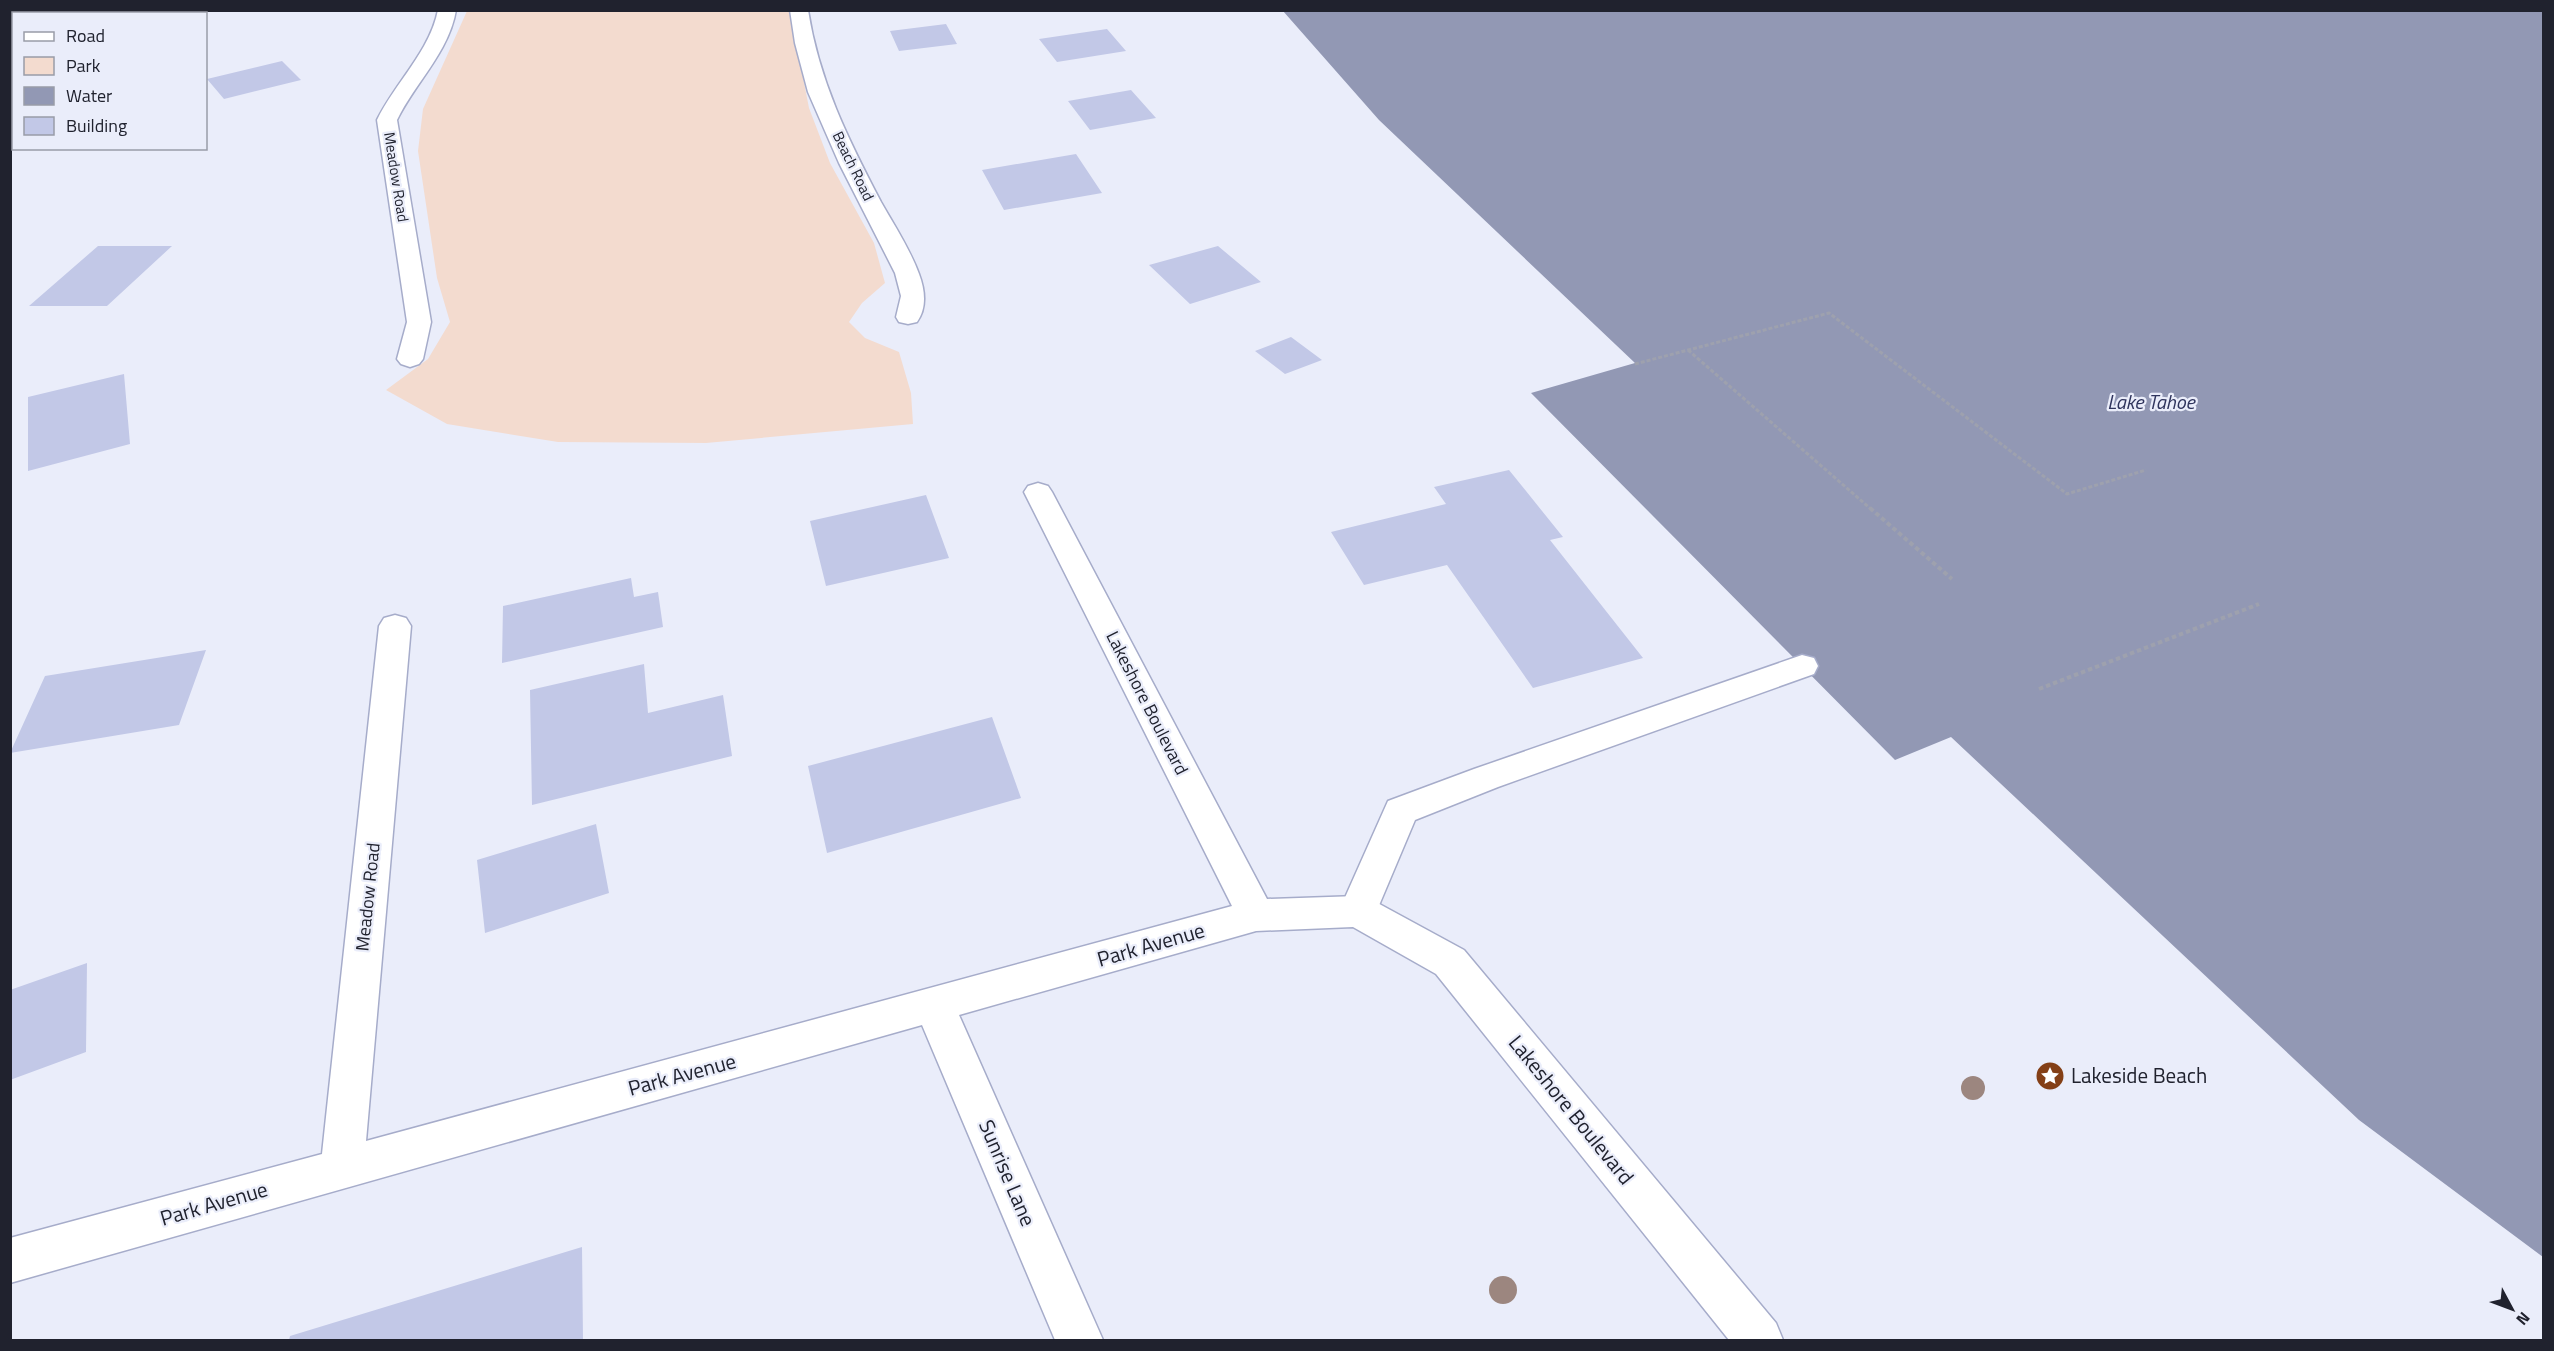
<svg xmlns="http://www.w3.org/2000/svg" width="2554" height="1351" viewBox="0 0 2554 1351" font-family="'Titillium Web',sans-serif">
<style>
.green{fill:#f3dbcf}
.water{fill:#9298b4}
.building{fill:#c2c8e7}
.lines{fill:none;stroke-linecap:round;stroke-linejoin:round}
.service-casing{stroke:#a6acca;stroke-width:3}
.minor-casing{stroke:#a6acca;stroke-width:3}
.path-far1{stroke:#9ea1ae;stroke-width:3;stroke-dasharray:4 2;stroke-linecap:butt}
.path{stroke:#9ea1ae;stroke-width:4;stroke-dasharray:4.5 3;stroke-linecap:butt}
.service{fill:#fff;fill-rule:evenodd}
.minor{fill:#fff;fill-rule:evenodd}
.tree{fill:#9c867f}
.labels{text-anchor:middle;stroke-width:4.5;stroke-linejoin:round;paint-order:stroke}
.far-street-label{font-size:15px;fill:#20222e;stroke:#eaedfa}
.street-label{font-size:18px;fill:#20222e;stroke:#eaedfa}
.water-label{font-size:20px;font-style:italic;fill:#2f345d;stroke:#eaedfa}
.near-street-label{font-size:21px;fill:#20222e;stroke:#eaedfa}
.near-poi-label{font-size:21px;fill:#20222e;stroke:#eaedfa;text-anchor:start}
</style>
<rect width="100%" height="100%" fill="#eaedfa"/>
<!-- green -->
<path class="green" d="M467,11H790L809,108L830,163L874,243L885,283L862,303L849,322L865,338L899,352L911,393L913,424L706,443L558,442L447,424L386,390L428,359L450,322L437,278L418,151L423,109Z"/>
<!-- water -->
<path class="water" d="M1283,11H2543V1257L2359,1120L1951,737L1895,760L1531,393L1635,363L1379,120Z"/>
<!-- building -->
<path class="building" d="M946,24L957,44L899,51L890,31Z
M1107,29L1126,51L1057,62L1039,39Z
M282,61L301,80L224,99L207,79Z
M1131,90L1156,118L1090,130L1068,101Z
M1076,154L1102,193L1004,210L982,170Z
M98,246H172L107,306H29Z
M1218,246L1261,282L1190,304L1149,265Z
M1291,337L1322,360L1285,374L1255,351Z
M124,374L130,444L28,471V397Z
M1509,470L1563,537L1550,540L1643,658L1533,688L1447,565L1364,585L1331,532L1446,504L1434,487Z
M926,495L949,558L826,586L810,521Z
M631,578L634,597L658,592L663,627L502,663L503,606Z
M206,650L179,725L10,753L45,676Z
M644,664L648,713L723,695L732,756L532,805L530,690Z
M992,717L1021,798L827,853L808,766Z
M596,824L609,893L485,933L477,860Z
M87,963L86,1052L10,1080V990Z
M582,1247L583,1340H289L290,1336Z"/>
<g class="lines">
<!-- service casing -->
<g class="service-casing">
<path id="service" d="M1802,655L1814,658L1818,666L1814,674L1498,787L1415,820L1372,922L1358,926L1344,922L1339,911L1388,801L1474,769Z"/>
</g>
<!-- minor casing -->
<g class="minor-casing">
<path id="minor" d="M438,10H456C449,52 415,83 397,120L431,322L423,359L419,364L410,367L401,364L397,359L407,322L377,120C395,83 430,51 438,10Z
M790,10H808C819,81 848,139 881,202C894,225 910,249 919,274C925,290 927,308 917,322L908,324L899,322L896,317L901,296L895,273L839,163L808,92L795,43Z
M1038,483L1048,486L1052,492L1267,899L1358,896L1372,900L1464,950L1776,1323L1783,1340H1729L1436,974L1353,927L1256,931L959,1015L1103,1340H1055L922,1025L10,1283V1238L322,1154L379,626L384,618L395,615L406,618L411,626L366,1141L1232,906L1024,492L1028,486Z"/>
</g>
<!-- path-far1 -->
<path class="path-far1" d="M1688,350L1872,510
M1635,364L1829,313L2067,494L2146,470"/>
<!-- path -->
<path class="path" d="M1870,508L1952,579
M2039,689L2259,604"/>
<!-- service -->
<use href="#service" class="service"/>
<!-- minor -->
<use href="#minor" class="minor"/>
</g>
<!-- trees -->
<g class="tree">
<circle cx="1973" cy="1088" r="12"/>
<circle cx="1503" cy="1290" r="14"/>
</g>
<!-- icons -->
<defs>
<g id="sight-disc" transform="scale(1.5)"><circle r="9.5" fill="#843f16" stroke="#eaedfa"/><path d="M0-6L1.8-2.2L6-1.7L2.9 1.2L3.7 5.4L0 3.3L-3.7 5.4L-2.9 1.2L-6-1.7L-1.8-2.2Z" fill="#fff"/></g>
</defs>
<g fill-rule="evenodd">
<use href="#sight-disc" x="2050" y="1076"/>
</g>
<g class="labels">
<!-- far-street labels -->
<g class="far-street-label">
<text transform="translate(853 166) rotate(64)" y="5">Beach Road</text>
<text transform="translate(396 177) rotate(81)" y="5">Meadow Road</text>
</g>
<!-- street labels -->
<g class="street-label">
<text transform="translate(1147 703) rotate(63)" y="6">Lakeshore Boulevard</text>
<text transform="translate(368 897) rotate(-84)" y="6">Meadow Road</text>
</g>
<!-- water labels -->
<g class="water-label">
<text x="2151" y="409">Lake Tahoe</text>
</g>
<!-- near-street labels -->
<g class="near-street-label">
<text transform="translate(1151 945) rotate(-16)" y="7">Park Avenue</text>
<text transform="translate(682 1075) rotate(-15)" y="7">Park Avenue</text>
<text transform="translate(1571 1110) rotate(51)" y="7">Lakeshore Boulevard</text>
<text transform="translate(1007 1173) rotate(67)" y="7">Sunrise Lane</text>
<text transform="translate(214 1204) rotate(-16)" y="7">Park Avenue</text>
</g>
<!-- near-poi labels -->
<g class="near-poi-label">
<text x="2071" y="1083">Lakeside Beach</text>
</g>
</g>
<!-- border -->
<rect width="2554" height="1351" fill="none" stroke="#20222e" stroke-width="24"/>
<!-- legend -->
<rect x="12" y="12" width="195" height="138" fill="#eaedfa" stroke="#999ca8" stroke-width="1.5"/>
<rect x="24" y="32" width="30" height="9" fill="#ffffff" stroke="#999ca8" stroke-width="1.5"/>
<text x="66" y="42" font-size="18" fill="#20222e">Road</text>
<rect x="24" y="57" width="30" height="18" fill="#f3dbcf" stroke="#999ca8" stroke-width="1.5"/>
<text x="66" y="72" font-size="18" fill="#20222e">Park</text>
<rect x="24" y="87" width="30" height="18" fill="#9298b4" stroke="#999ca8" stroke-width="1.5"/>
<text x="66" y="102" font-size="18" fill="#20222e">Water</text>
<rect x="24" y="117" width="30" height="18" fill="#c2c8e7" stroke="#999ca8" stroke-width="1.5"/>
<text x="66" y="132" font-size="18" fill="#20222e">Building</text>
<!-- north arrow -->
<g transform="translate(2512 1309) rotate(131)" stroke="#eaedfa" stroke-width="4.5" paint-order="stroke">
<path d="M0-4.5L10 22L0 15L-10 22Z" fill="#20222e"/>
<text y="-9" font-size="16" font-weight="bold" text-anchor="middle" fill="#20222e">N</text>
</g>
</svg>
